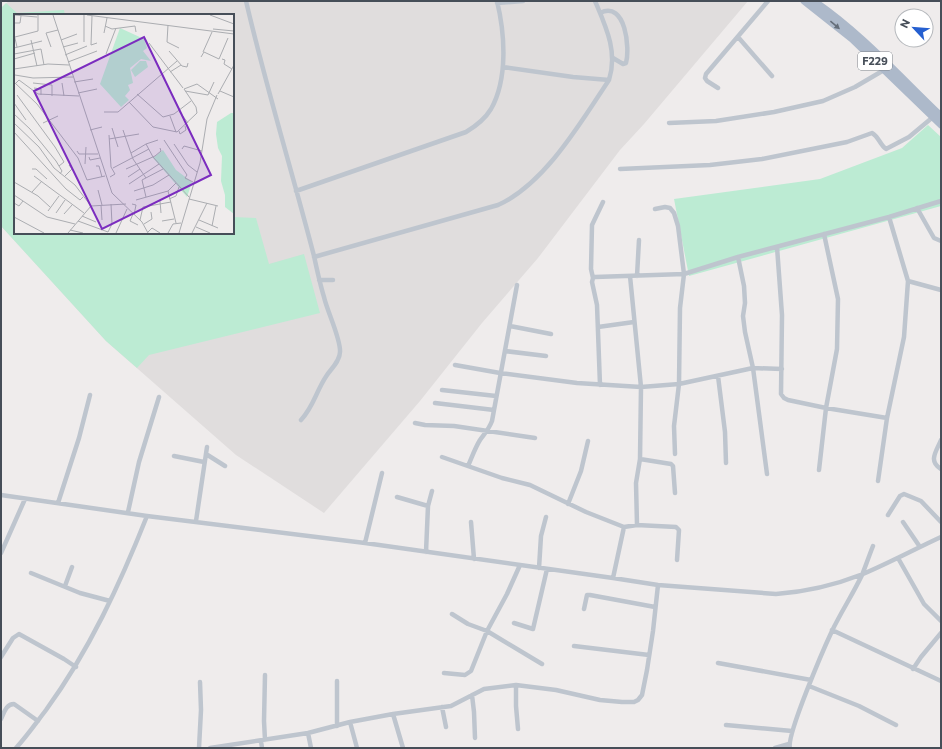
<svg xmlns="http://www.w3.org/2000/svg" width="942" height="749" viewBox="0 0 942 749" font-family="Commissioner,sans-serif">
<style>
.education{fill:#e0dddd;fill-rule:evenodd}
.green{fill:#bcebd3}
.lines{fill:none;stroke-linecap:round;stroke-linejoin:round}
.street{stroke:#bec5ce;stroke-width:4.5}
.primary{stroke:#adb9ca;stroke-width:7}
.oneway{fill:#656e7a}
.labels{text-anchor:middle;stroke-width:3.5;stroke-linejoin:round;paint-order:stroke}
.shield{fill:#fff;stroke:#7e838a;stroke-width:1}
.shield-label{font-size:11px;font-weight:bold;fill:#464e58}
.inset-road{fill:none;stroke:#abadb1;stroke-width:1}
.view{fill:#7b2cbf;fill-opacity:0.15;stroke:#7b2cbf;stroke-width:2}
.inset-edge{fill:none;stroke:#464e58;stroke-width:2}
</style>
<rect width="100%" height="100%" fill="#efecec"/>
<!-- education -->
<path class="education" d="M9,1H748L644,124L620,150L538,258L482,323L420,401L324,513L236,455L106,341L1,226V8ZM15,15H233V233H15Z"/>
<!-- green -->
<path class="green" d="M6,3L17,13L64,10L65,15H15V233H233V217L256,218L269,264L304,254L320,313L149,355L137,368L106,341L1,226V8Z
M928,125L941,137V206L689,276L674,199L820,179L902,148Z"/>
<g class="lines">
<!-- street -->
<path class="street" d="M246,1C266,87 292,171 314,256C317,270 320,284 324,297C327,311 341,339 340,352C340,361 331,369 327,375C316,391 314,406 301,420
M497,3L523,1
M600,13C626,0 630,49 626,63L623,64L613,58
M738,37L772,76
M503,67L573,77L609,80
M718,88L707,81L705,78L706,74L768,1
M669,123L716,121L774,112L823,101L855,87L884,70
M620,169L710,165L762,159L847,142L872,133C879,137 880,145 886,149L909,137L933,117
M296,191L466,132C476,126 485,119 491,109C508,79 505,34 497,1
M917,208L934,238L941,241
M655,209L665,207L670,208L674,213L678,226L684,274L680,308L679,384L674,426L675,454
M777,247L782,315L781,394L784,398L788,400L826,408L887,418
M314,257L498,205C545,184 581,122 609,80C618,52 606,27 595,1
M738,257L744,286L745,303L743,316L745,332L753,368L767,474
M630,276L641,387L640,459L636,483L637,525
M637,276L639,240
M593,278L591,269L592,225L603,202
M319,280H333
M908,281L941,290
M510,326L551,334
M598,327L634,322
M505,351L546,356
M455,365L500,373L577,383L641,387L679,384L753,368L782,369
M718,376L725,432L726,463
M600,385L597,305L592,282L593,278L595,277L684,274L738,257L889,217L941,201
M442,390L496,396
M435,403L494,410
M415,423L425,425L454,426L535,438
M941,440C936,452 928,461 941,469
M206,454L225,466
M174,456L204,462
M442,457L502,478L530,485L586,512L624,527L637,525L676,527L679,530L677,560
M640,459L671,464L673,466L675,493
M468,466C472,457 475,448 480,440C485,433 489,429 492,421L517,285
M819,470L826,408L837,349L838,299L824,234
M878,481L887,418L904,337L908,281L889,217
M1,495L147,516L365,543L613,578L658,585L776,594C805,592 835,585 863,574C889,563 915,549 941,537
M397,497L428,506
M58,503L79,438L90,395
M568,504L581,471L588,441
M128,512L139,462L159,397
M888,515L900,496L904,494L921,501L941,522
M196,521L207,447
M471,522L474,559
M903,522L920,547
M365,543L382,473
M426,552L428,506L432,491
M1,553L25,499
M898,558L924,604L941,621
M539,568L541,536L546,517
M31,573L80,593L110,601
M613,578L624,527
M65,586L72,567
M584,609L587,595H590L655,607
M452,614L468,624L487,631L542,664
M514,623L533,629L547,569
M832,630L941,681
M574,646L649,655
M1,657L13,638L19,634L64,659L76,667
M718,663L811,680
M913,669L921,657L941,633
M444,673L465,675L471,671L487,631L507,594L520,565
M516,685V706L518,729
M809,686L859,706L896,725
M472,695L474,712L475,738
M442,707L446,727
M393,714L403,748
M1,719C4,713 6,704 14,704L38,721
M350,722L357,748
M726,725L792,731
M337,726V681
M308,733L311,748
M265,740L264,721L265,675
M261,741L262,748
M16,748C27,736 36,723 46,710C89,651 120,584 147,516
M199,748L201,710L200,682
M210,748L308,733L350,722L393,714L451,706L484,689L516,685L556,690L600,700L622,702H634L638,700L642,695L647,670L653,631L658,585
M775,748L789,744
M790,748C786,736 824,648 832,631C841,612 853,594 862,575C866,565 869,556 873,546"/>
<!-- primary -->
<path class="primary" d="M804,1L852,39L941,125
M814,1C861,33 900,77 941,116"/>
</g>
<!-- one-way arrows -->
<defs><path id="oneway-solid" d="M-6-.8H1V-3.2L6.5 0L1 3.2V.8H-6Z"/></defs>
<use class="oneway" href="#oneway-solid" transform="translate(835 25) rotate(40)"/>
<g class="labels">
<!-- shield labels -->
<rect class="shield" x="858" y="52" width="34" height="18" rx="3"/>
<g class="shield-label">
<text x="875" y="65">F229</text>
</g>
</g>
<!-- overview -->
<g transform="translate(14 14)">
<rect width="220" height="220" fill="#efecec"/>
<path d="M106,14L130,25L133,34L129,37L137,47L127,45L116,54L119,69L114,71L116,76L111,82L115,86L107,93L86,70ZM126,47H132L134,53L121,63L117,56ZM217,99H220V200L211,193V181L207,167L208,142L204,134L202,120L203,108ZM149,136L162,156L178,168L173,183L139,144Z" fill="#bcebd3"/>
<path class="inset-road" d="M0,1L23,3M39,1L98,179L128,208L134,219M73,1L220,20M196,1L220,10M78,2L77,31L83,29M1,9H6L7,2M154,11L153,28L165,34M91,12L98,15L121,12L122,18M199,15L220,17M90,19L93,4M0,20L3,33M1,23L24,17V1M17,26L23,52M47,26L63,20M70,28V1M135,29L169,74M37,33L32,19L44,16M49,33L64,29M0,34L28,27M155,37L168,52L173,53L174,49M189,38L198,18M0,40L27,35L30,51M92,40L102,14M51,41L73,32M187,43L190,38L205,45L214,24M0,45L21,39M208,45L211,46L210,50L218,55M54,48L83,37M0,55L34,50L55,51M156,58L167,51M1,61L19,64L59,63M0,68L23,90L64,144L73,166L91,162M60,68L79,65M19,69L38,71V82M48,69L50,82M1,70L5,66L24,80L65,82M20,74L27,75V81M170,75L183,70L204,85M171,77L194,81L200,68M206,77L220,83M64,79L83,75M123,80L149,103L160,100L177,87M204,80L220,51M3,81L41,133L50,148L45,152M115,88L139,113L163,118L183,99L182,93L170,75M0,89L12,106M165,97L174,109M90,98H104L163,47M0,100L16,115L42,147L48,157L46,160M156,102L162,118M0,109L25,133L40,154L61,171L77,192M29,109L44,102M98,114L104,133M76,116L88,113M109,116L119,145L132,164M165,117L166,120L172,116L171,112M0,118L52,175L66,186L69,183M95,121L97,153L101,160L96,163M95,125L125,120M150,126L173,161L171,164L179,168M132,130L144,126M160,130L174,151L183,158M168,135L170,132L188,137M63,137L65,140H84M117,139L132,130L139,143L175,183M75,143L76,146L86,144M71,150L72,133M82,152H85L88,163M99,154L135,135M18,155H22L33,165M112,155L141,142L147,137L146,134M20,162L70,199M50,163L58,155L55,151M114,163L126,155M0,168L24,182L36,193M115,170L145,150M84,176L88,191M120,177L139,171L155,161M154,177L162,209M18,178L28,167M0,181L33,203L61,210M132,183L128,166L149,155M155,185L162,182L165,173M175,185L204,192M122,186L154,177L162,169M146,187L147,199M0,189L5,192L9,187M118,190L122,191L120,201M87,191L88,206M34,197L45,182M42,199L51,186M50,200L58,191M119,200L116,207L124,211M68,202L82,208M0,203L30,219M126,206L129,193L157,188M185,206L204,214M64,207L94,218L98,210L97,190M148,207L160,205M130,210L138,205L137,198M198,212L202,192M182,213L196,219M56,216L69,219M134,218L138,214L146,219M54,219L77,192L112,190M102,219L113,195M154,219L159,210L167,209M165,219L186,149L193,105L203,81M178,219L193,189"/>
<path class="view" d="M130,23L197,161L88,215L20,77Z"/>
<rect width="220" height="220" class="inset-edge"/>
</g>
<!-- border -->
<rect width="942" height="749" fill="none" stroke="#464e58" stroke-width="4"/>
<!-- north arrow -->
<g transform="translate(914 28) rotate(296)"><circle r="19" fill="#ffffff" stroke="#b5b8bc"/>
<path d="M0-3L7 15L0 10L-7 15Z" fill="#255fd0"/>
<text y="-6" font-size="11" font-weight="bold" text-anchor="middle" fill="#464e58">N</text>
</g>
</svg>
